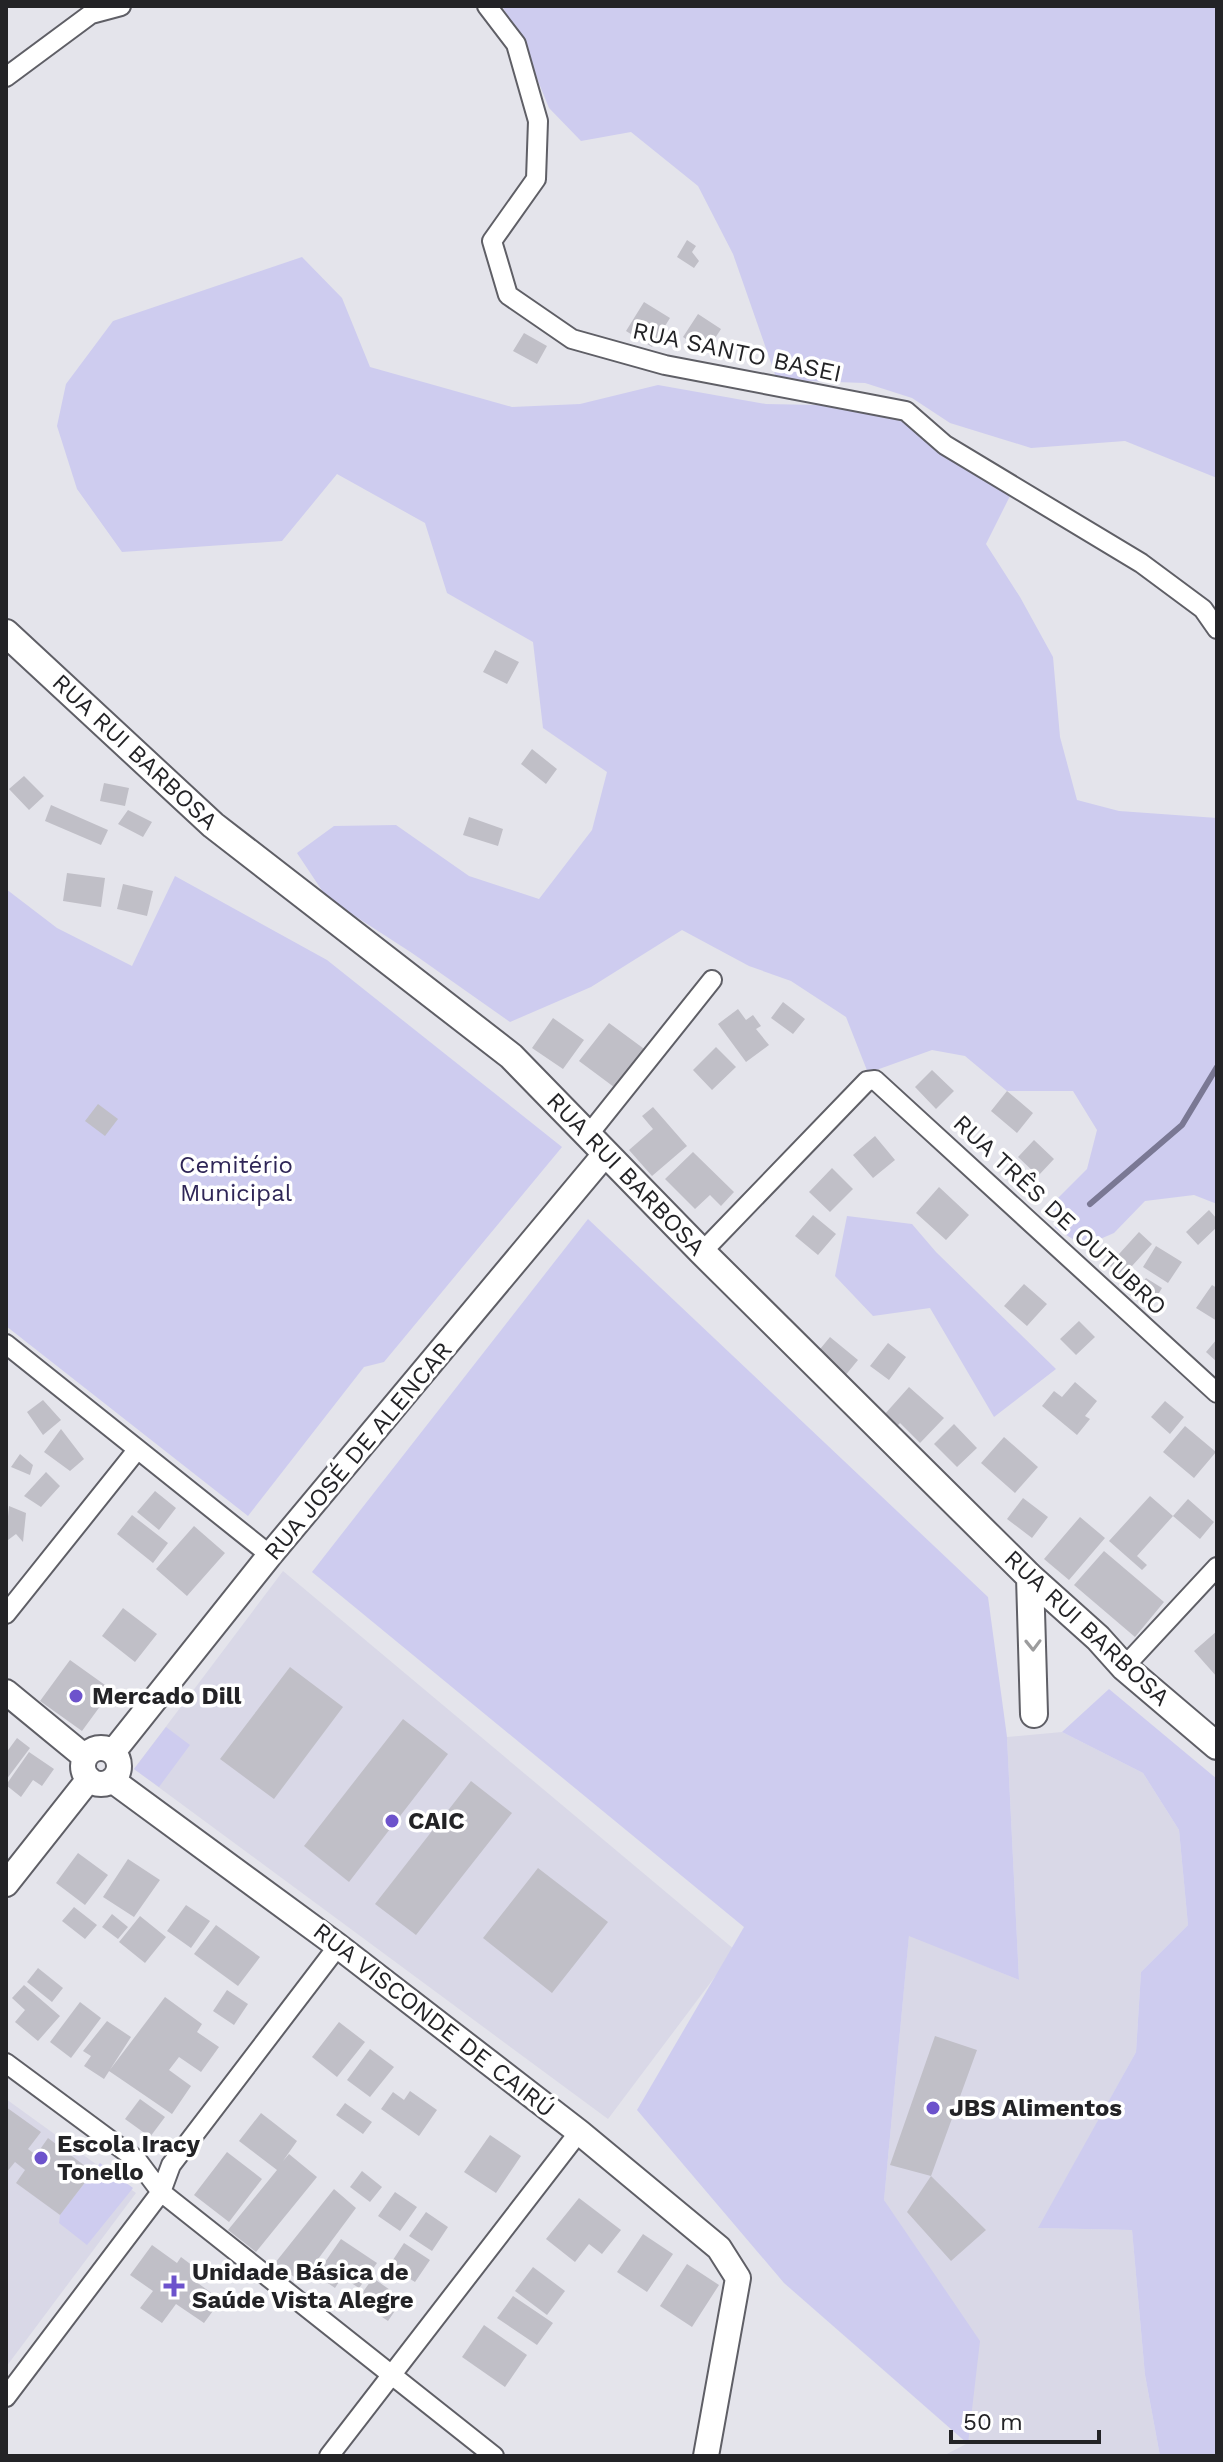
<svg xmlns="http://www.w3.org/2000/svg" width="1223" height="2462" viewBox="0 0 1223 2462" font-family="'Work Sans',sans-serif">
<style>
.built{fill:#d9d8e7}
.green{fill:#ceccef}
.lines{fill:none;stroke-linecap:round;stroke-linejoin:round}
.stream{stroke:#7a7894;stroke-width:6}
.building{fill:#c0bfc7}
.minor-casing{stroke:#5f5f66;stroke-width:22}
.tertiary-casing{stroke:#5f5f66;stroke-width:28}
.secondary-casing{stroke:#5f5f66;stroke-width:30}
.minor{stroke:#fff;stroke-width:18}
.tertiary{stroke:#fff;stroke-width:24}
.secondary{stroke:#fff;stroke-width:26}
.oneway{stroke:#9c9c9d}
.poi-dot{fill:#6d53cc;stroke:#fff;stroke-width:3}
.labels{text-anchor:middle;stroke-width:7;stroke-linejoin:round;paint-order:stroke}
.street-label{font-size:24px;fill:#232326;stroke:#fff}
.park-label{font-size:24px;fill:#2f2657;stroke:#fff}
.poi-label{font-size:24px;font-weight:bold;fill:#232326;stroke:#fff;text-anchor:start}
</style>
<rect width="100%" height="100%" fill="#e4e4eb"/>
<!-- built -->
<path class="built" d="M283,1571L735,1950L608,2119L134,1769Z
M1062,1732L1143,1773L1179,1830L1188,1925L1141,1972L1136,2052L1039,2228L1132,2230L1145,2375L1160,2456H943L968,2443L884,2200L909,1935L1019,1980L1007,1737Z
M6,2099L136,2193L6,2367Z"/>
<!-- green -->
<path class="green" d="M502,6H1217V478L1125,441L1031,448L950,423L912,398L865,383L777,380L733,254L698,186L631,132L581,141L549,108L521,39Z
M302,257L342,298L370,367L512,407L580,404L658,385L766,404L868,406L909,415L1012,492L986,544L1020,597L1053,657L1060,737L1077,800L1119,811L1217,818V1204L1194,1195L1145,1201L1114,1233L1084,1246L1055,1228L1054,1202L1087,1169L1097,1130L1073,1091H1007L965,1056L932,1050L868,1073L846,1017L791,981L749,966L682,930L591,987L510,1022L412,953L327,898L297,853L334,826L396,825L469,876L539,899L592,830L607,772L543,728L533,642L447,593L425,523L337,474L282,541L122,552L77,489L57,426L66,384L113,321Z
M175,876L327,960L562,1147L384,1362L364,1367L248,1516L6,1326V889L57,928L132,966Z
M847,1216L912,1224L936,1252L1056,1369L994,1417L930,1308L873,1316L835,1276Z
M588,1219L988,1597L1007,1737L1019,1980L909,1936L884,2200L980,2341L968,2444L784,2283L637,2110L744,1927L312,1572Z
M1109,1689L1217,1779V2456H1160L1145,2375L1132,2230L1038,2228L1136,2052L1141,1972L1188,1925L1179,1830L1143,1773L1062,1732Z
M166,1727L190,1745L159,1787L134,1769Z
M100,2163L133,2188L87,2245L59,2223L60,2215Z"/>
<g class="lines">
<!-- stream -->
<path class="stream" d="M1090,1204L1182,1125L1217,1067"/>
</g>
<!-- building -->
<path class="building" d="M687,240L696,246L692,252L699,261L694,268L677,257Z
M644,302L670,318L652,347L626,331Z
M698,314L721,329L706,352L683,337Z
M524,333L547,346L537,364L513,351Z
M495,650L519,662L507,684L483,672Z
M532,749L557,769L546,784L521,764Z
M24,776L44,796L29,810L9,789Z
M104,783L129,788L125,806L100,801Z
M51,805L108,830L101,845L45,821Z
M128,810L152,822L143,837L118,824Z
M469,817L503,829L498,846L463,835Z
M67,873L105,878L101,907L63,901Z
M123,884L153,891L147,916L117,909Z
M783,1002L805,1019L793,1034L771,1018Z
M738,1009L746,1020L753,1015L761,1026L756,1029L769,1045L746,1062L718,1024Z
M553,1018L584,1040L563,1069L532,1048Z
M609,1023L647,1051L618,1090L579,1061Z
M716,1047L736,1067L712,1090L693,1070Z
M932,1070L954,1091L936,1109L915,1087Z
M1007,1091L1033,1113L1017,1133L991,1111Z
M98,1104L118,1119L105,1136L85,1121Z
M653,1107L687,1146L652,1176L629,1150L653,1129L642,1116Z
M875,1136L895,1160L873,1178L853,1155Z
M1034,1140L1054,1159L1038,1176L1018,1157Z
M693,1152L734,1192L721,1206L710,1195L695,1209L665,1179Z
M832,1168L853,1189L830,1212L809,1192Z
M939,1187L969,1215L946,1240L916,1213Z
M1209,1210L1217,1219V1227L1198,1245L1186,1232Z
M813,1215L836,1234L818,1255L795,1236Z
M1139,1232L1152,1244L1122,1277L1109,1265Z
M1156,1246L1182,1262L1168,1283L1143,1267Z
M1146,1278L1162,1288L1151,1306L1134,1295Z
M1024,1284L1047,1304L1027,1326L1004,1306Z
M1212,1285L1217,1288V1321L1196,1308Z
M1079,1321L1095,1337L1076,1355L1060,1339Z
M830,1337L858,1360L844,1377L816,1354Z
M1217,1339V1362L1206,1352Z
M888,1343L906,1357L889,1380L870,1366Z
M1075,1382L1097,1401L1085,1416L1090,1419L1077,1435L1042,1406L1054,1391L1062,1397Z
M909,1387L944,1418L920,1443L900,1423L897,1426L884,1415Z
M43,1400L61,1420L43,1435L27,1412Z
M1165,1401L1184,1417L1170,1434L1151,1417Z
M954,1424L977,1448L957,1467L934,1444Z
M1185,1426L1216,1452L1194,1478L1163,1452Z
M61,1429L84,1459L70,1471L44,1452Z
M1004,1437L1038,1467L1015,1493L981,1463Z
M20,1454L33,1465L30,1475L11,1467Z
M46,1472L60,1486L41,1507L24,1496Z
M155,1491L176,1508L159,1530L137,1512Z
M1150,1496L1173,1516L1137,1556L1147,1565L1142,1570L1109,1541Z
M1023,1498L1048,1517L1032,1538L1007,1519Z
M1188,1499L1214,1522L1200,1539L1173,1516Z
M9,1506L26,1513L23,1542L16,1534L8,1540L6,1537Z
M132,1515L168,1543L153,1563L117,1534Z
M1080,1517L1105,1538L1069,1580L1044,1559Z
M194,1526L225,1553L187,1596L156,1569Z
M1104,1551L1164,1602L1135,1637L1074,1585Z
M123,1608L157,1634L135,1662L102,1636Z
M1217,1631V1677L1194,1651Z
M70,1660L112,1690L82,1731L40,1701Z
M290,1667L343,1707L274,1799L220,1759Z
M403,1719L448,1754L349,1882L304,1846Z
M17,1738L30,1748L6,1780V1753Z
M29,1752L54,1769L42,1786L33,1780L21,1797L6,1785Z
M471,1781L512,1813L416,1935L375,1904Z
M78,1853L108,1875L85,1905L56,1883Z
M128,1859L160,1880L134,1917L103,1897Z
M538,1868L608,1922L552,1993L483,1938Z
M186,1905L210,1921L191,1948L167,1931Z
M74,1907L97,1925L85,1939L62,1921Z
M112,1914L128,1927L118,1939L102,1927Z
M140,1916L166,1937L145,1963L119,1942Z
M216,1925L260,1957L238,1986L194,1954Z
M38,1968L63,1988L52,2002L27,1982Z
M24,1985L60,2016L38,2041L15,2022L25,2010L12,1998Z
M227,1990L248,2004L234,2025L213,2011Z
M165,1997L202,2024L197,2032L219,2047L201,2072L179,2057L169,2070L191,2086L172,2114L109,2071Z
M80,2002L101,2018L71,2058L50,2042Z
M107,2021L131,2037L104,2079L84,2066L91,2056L83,2051Z
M339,2022L365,2042L337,2077L312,2057Z
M935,2036L977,2050L931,2176L890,2165Z
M370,2049L394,2067L370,2097L347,2080Z
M410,2091L437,2110L419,2136L381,2109L393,2092L404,2100Z
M140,2099L165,2117L150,2137L125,2119Z
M345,2103L372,2122L363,2134L336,2115Z
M6,2107L41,2132L28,2149L36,2155L48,2138L93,2172L60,2215L16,2183L25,2170L15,2162L6,2173Z
M261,2113L297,2141L283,2161L289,2154L317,2177L256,2252L228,2230L277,2170L239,2141Z
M490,2135L521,2156L496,2193L464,2172Z
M227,2152L262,2179L229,2222L194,2195Z
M362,2171L382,2187L370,2202L350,2187Z
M931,2176L986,2230L951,2261L907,2212Z
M334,2189L356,2208L301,2282L275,2263Z
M395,2192L417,2207L400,2231L378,2216Z
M579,2198L621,2230L602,2254L589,2244L575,2262L546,2239Z
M426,2212L448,2227L432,2251L409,2236Z
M643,2234L673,2254L647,2292L617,2272Z
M341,2239L377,2263L359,2288L342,2277L335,2288L316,2275Z
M404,2243L430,2260L415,2282L389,2266Z
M152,2245L177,2263L181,2257L201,2272L195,2281L221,2300L204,2323L176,2304L162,2323L140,2308L153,2291L130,2275Z
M687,2264L719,2285L692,2327L660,2306Z
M533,2267L565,2291L547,2315L515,2291Z
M373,2278L403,2299L388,2321L357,2300Z
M513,2296L553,2323L537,2345L497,2318Z
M484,2325L527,2355L505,2387L462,2357Z"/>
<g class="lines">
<!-- minor casing -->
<g class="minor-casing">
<path id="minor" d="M487,6L516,44L538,121L536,179L492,241L508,295L572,339L665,365L906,411L945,445L1141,563L1203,609L1217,629
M6,77L91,14L121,6
M589,1134L712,980
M702,1252L867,1081L875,1080L1217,1393
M6,1344L270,1555
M6,1614L137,1450
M1124,1667L1217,1567
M6,2063L137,2160L161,2192L494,2456
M6,2397L161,2192L171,2165L338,1946
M329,2456L579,2132"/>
</g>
<!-- tertiary casing -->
<g class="tertiary-casing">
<path id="tertiary" d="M6,1692L85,1757
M83 1766a18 18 0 1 1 36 0a18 18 0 1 1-36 0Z
M113,1752L270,1555L606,1153
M112,1780L338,1946L579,2132L719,2248L738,2278L706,2456
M6,1884L89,1779"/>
</g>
<!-- secondary casing -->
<g class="secondary-casing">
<path id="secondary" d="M6,633L213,825L511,1056L702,1252L1030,1577L1098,1638L1124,1667L1217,1746
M1030,1577L1034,1714"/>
</g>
<!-- minor -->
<use href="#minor" class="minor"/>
<!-- tertiary -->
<use href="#tertiary" class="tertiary"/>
<!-- secondary -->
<use href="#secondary" class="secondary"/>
</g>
<!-- one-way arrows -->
<defs><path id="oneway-chevron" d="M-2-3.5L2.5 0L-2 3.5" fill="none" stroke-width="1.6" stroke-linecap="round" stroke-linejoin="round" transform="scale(2)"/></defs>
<use class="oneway" href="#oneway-chevron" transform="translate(1033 1645) rotate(89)"/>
<!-- markers -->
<g class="poi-dot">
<circle cx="76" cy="1696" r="8"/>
<circle cx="392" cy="1821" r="8"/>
<circle cx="933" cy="2108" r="8"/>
<circle cx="41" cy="2158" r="8"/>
<path d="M170 2274h8v8h8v8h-8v8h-8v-8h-8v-8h8z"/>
</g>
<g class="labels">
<!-- street labels -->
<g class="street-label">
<text transform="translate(737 352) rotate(12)" y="8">RUA SANTO BASEI</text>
<text transform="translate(135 752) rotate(43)" y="8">RUA RUI BARBOSA</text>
<text transform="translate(626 1174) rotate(46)" y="8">RUA RUI BARBOSA</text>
<text transform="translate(1060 1215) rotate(43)" y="8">RUA TRÊS DE OUTUBRO</text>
<text transform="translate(358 1451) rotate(-50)" y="8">RUA JOSÉ DE ALENCAR</text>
<text transform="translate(1087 1628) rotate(43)" y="8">RUA RUI BARBOSA</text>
<text transform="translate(434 2020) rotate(38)" y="8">RUA VISCONDE DE CAIRÚ</text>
</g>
<!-- park labels -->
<g class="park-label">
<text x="236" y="1173">Cemitério<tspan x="236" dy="28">Municipal</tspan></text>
</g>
<!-- poi labels -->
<g class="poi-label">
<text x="92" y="1704">Mercado Dill</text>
<text x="408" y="1829">CAIC</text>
<text x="949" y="2116">JBS Alimentos</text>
<text x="57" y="2152">Escola Iracy<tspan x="57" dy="28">Tonello</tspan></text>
<text x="192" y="2280">Unidade Básica de<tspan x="192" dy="28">Saúde Vista Alegre</tspan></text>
</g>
</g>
<!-- border -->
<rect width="1223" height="2462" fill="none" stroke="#232326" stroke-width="16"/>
<!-- scale -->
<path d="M951 2430v12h148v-12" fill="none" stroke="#232326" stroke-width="4"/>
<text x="963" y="2430" font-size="24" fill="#232326" stroke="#ffffff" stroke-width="6" paint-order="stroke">50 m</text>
</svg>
